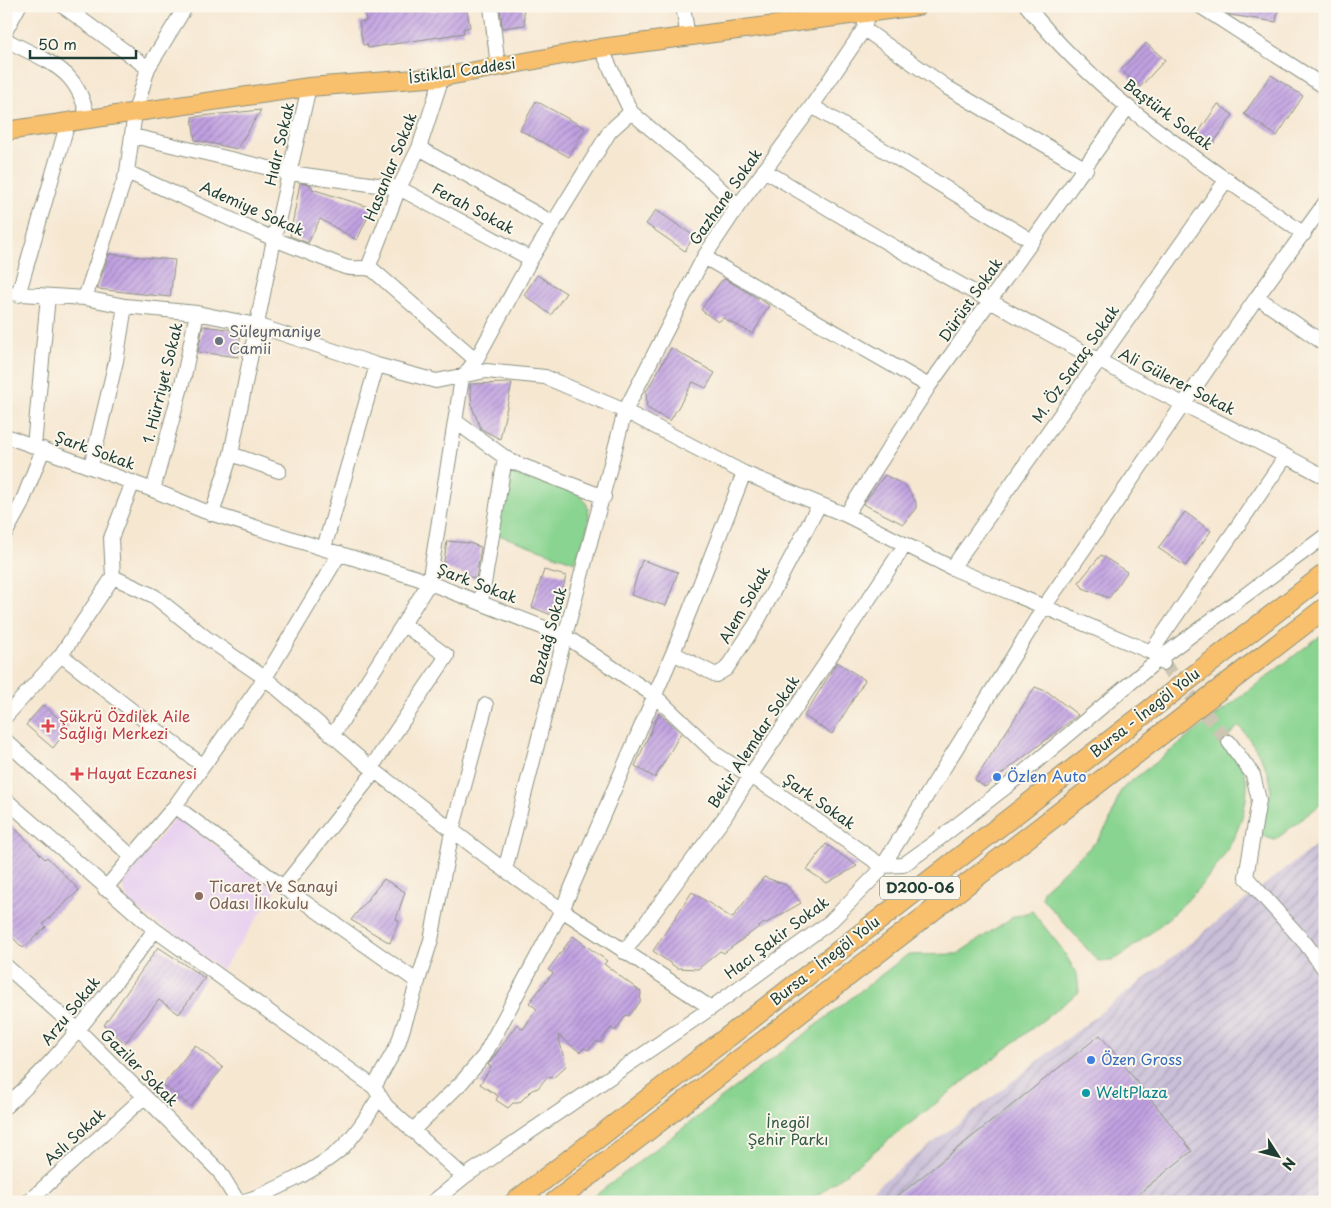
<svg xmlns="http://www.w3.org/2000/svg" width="1331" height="1208" viewBox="0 0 1331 1208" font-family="'Playpen Sans',sans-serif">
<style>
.built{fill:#e8d2ef}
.industrial{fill:url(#industrial-furrows)}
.green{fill:#89d490;stroke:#548862}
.building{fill:url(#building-hatch)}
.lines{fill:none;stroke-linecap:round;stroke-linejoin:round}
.minor-tunnel{stroke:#cbc5b2;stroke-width:14;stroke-dasharray:14 7;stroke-linecap:butt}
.minor-casing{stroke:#8a9282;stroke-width:16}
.major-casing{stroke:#8a9282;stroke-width:20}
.highway-casing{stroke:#8a9282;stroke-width:22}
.minor{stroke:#fff;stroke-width:14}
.major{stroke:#f8bf6c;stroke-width:18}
.highway{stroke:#f8bf6c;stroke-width:20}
.worship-dot{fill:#6b7280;stroke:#fbf7ec;stroke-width:2}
.health-dot{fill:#e0444e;stroke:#fbf7ec;stroke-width:2}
.shop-dot{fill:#3f7fe0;stroke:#fbf7ec;stroke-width:2}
.education-dot{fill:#8d6e63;stroke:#fbf7ec;stroke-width:2}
.culture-dot{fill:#0f9aa8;stroke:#fbf7ec;stroke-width:2}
.labels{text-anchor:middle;stroke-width:4;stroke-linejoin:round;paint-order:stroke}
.shield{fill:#fbf7ec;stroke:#61756b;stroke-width:1}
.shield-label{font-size:14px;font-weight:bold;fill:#1f3d34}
.street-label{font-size:15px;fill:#1f3d34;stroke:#fbf7ec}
.worship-label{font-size:15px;fill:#5b616d;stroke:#fbf7ec;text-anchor:start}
.health-label{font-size:15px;fill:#be3a42;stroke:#fbf7ec;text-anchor:start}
.shop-label{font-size:15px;fill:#366cbe;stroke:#fbf7ec;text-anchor:start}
.education-label{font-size:15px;fill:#785e54;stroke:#fbf7ec;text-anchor:start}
.culture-label{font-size:15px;fill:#0d838f;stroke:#fbf7ec;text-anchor:start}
.park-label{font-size:15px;fill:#345b46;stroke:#fbf7ec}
</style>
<defs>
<pattern id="industrial-furrows" width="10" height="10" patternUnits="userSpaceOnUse" patternTransform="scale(1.25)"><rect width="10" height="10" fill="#c9bfd8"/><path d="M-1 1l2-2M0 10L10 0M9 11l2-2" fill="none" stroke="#a39cb0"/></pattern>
<pattern id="building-hatch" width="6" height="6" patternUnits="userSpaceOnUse" patternTransform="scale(1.25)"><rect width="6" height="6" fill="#c1a1e2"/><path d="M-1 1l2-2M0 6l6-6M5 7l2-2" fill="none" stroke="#9c84b8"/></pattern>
</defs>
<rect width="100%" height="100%" fill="#fbf7ec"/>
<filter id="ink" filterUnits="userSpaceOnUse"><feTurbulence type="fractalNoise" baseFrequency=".02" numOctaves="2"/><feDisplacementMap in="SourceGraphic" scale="10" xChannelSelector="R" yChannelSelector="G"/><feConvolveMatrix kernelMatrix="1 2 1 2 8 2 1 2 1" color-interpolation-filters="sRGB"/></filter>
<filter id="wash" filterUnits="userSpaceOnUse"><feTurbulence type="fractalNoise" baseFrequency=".0096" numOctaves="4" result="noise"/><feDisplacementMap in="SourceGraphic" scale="20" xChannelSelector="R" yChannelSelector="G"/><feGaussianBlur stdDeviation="1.12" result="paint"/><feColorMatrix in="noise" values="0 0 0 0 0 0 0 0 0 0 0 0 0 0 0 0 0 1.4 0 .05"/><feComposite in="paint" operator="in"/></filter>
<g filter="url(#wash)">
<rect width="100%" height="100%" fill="#f6e7d1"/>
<!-- built -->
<path class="built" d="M176,816L276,891L222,970L128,902L122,885Z"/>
<!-- industrial -->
<path class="industrial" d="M1325,838V1202H857Z"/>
<!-- green -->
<path class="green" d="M507,469L577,493C601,510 583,539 575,562L496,534Z
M1325,632V801L1275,840L1265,837L1257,829C1261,818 1267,807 1270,796C1276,776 1252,741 1239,726L1223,741C1232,753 1246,767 1247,783C1248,848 1186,906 1139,942C1126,951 1114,966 1097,960L1042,898L1043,890L1096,842L1109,823L1120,792L1126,785Z
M1032,911L1062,949L1077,974L1079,992L809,1202H587L907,955L957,954L1013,917Z"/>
<g id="blocks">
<!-- building -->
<path class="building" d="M364,6H429V11L466,6L470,27L463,29L464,33L368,48L367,44L363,45L359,22L366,21Z
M500,6H523L525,25L502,28Z
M1217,6H1279L1276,22L1230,15Z
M1146,43L1165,60L1140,87L1121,70Z
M1271,75L1303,96L1277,136L1244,114Z
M536,101L585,128L569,157L520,130Z
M1218,104L1233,115L1213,144L1198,133Z
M261,110L237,149L195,140L192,117Z
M300,183L309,184L312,186V189L372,208L357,240L320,219L308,243L290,236Z
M656,210L694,236L685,251L646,224Z
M109,254L175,260L170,297L97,289Z
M537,275L566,293L551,315L524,295Z
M725,279L769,305L753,334L723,318L718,322L701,310L721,281Z
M203,326L241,331L238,357L198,352Z
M671,348L715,373L706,388L693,382L670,421L647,408L646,392Z
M512,383L500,439L481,429L472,407L470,384Z
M885,475L906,486L916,502V508L903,524L863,504Z
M1185,512L1211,531L1185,566L1158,548Z
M447,541L469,543L481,547L476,579L443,567Z
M1101,555L1127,572L1109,598L1083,588L1079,582Z
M642,560L678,572L666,606L631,595Z
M544,570L566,576L556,617L532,607Z
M837,662L865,680L832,734L804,716Z
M1035,687L1048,692L1078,715L985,787L975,780Z
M43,705L69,727L53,748L26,725Z
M659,713L681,733L655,778L635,766Z
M6,819L45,859L47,857L79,890L43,924L46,927L23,948L6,931Z
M826,844L857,866L827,883L807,870Z
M764,877L786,885L801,903L765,924L764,923L724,953L720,951L698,969L677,968L653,951L692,892L732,918Z
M384,879L405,892L396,919L399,921L390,943L351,920Z
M573,936L607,961L604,964L641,992L640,1002L629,1016L626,1015L615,1031L611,1028L600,1043L597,1041L588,1050L584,1048L580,1052L558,1035L566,1066L553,1078L547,1077L538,1088L532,1090L519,1103H513L508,1108L496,1100L498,1096L480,1084L491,1067L488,1065L517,1024L523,1029L537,1009L529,1003L553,973L548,970Z
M158,947L205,978L179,1014L159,1000L125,1043L104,1025Z
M1100,1035L1192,1151L1128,1202H890Z
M195,1045L223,1068L191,1107L163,1085Z"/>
</g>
</g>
<g filter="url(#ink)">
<use href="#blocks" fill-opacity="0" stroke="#8a9282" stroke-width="1"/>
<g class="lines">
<!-- minor-tunnel -->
<path class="minor-tunnel" d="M1163,663L1229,742"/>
<!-- minor casing -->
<g class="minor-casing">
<path id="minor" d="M63,6L148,68
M491,6L498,67
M683,6L688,38
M1027,6C1101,101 1207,165 1304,234
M1200,6L1325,87
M864,29L948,88L1086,169
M6,30L19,6
M6,40C49,63 78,67 88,120
M601,48L631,112L710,179L738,206
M812,106L1032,241
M133,136L290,173L399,188L531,259
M419,148L553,223
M764,170C873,236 984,299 1096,359C1172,400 1250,436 1325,477
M127,172L274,239L345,267C355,270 363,266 373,270L476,360
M704,257L929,386
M368,268L399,188L419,148L442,77
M6,293L85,298L125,306L197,313L256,325L377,365L436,381L486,371L545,377L625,411L744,473L846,515L952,568L1151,652L1163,663
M18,295L68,122
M1257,297L1325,344
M85,298L127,172L135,112L148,68L186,6
M455,421L510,461L604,497
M6,436L153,490L204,511L417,578L565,636L655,696L717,755L776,792L882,866L903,865L931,845L1006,787L1159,659L1325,536
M34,446L48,296
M231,454L279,471
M91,466L116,361L125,306
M153,490L184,376L197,313
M212,514L231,454L274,239L309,87
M846,515L929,386L1127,108
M6,532L21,505L43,449
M324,548L377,365
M952,568L1227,179
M113,577L154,596L205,637L265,678L371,768L495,863L562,910L711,1008
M481,602L505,458
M1151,652L1286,456
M673,653L716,675L726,669L756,624L819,505
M61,655L203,766
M6,716L61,655L113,577L111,538L133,482
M333,735L429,583L462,378L476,360L531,259L610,131L631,112
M6,741L132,857
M1229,742L1253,775L1259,800L1246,877L1306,944L1325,970
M371,768L447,656L403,624
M6,800L155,930L374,1087L386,1106L464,1177
M175,806L283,887L418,982
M505,870L565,636L625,411L704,257L738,206L812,106L864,29L869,6
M283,887L375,771
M105,889L175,806L265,678L340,553
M624,952L724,818L750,776L905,545
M6,966L79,1031L219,1171L238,1202
M374,1087L398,1044L431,940L452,831L486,705
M6,1106C64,1055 108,991 155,930
M412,1131L461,1083L484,1056L562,910L673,653L744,473
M28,1202L144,1097
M240,1202C267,1196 324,1166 344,1146C359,1131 369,1113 380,1096
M433,1202L464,1177L711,1008L830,922L879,872L1044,607L1257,297L1325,203"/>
</g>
<!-- major casing -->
<g class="major-casing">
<path id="major" d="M6,131L309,87L442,77L601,48L918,6"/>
</g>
<!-- highway casing -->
<g class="highway-casing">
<path id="highway" d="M515,1202L1325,574
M555,1202L1325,608"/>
</g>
<!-- minor -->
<use href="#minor" class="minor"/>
<!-- major -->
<use href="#major" class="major"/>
<!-- highway -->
<use href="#highway" class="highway"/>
</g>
</g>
<!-- markers -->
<circle class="worship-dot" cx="219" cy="341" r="5"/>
<g class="health-dot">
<path d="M45.5 718.5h5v5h5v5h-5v5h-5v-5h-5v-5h5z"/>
<path d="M74.5 766.5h5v5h5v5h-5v5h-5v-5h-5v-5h5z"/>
</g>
<g class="shop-dot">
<circle cx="997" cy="777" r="5"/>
<circle cx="1091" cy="1060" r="5"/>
</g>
<circle class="education-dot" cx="199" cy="896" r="5"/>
<circle class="culture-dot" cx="1086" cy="1093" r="5"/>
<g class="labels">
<!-- shield labels -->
<rect class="shield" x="880" y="876.5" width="80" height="23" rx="4"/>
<g class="shield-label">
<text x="920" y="893">D200-06</text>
</g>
<!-- street labels -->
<g class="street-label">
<text transform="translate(462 71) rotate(-8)" y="5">İstiklal Caddesi</text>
<text transform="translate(1168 115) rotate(37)" y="5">Baştürk Sokak</text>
<text transform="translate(280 144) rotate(-77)" y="5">Hıdır Sokak</text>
<text transform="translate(391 167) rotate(-68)" y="5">Hasanlar Sokak</text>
<text transform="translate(726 197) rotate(-55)" y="5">Gazhane Sokak</text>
<text transform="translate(252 209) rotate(24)" y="5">Ademiye Sokak</text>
<text transform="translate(473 209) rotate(28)" y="5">Ferah Sokak</text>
<text transform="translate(971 300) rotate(-55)" y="5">Dürüst Sokak</text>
<text transform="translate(1076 364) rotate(-55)" y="5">M. Öz Saraç Sokak</text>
<text transform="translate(1177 382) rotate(27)" y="5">Ali Gülerer Sokak</text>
<text transform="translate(163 383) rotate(-76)" y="5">1. Hürriyet Sokak</text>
<text transform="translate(95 451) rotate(20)" y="5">Şark Sokak</text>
<text transform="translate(477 584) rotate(21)" y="5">Şark Sokak</text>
<text transform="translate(745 605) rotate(-60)" y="5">Alem Sokak</text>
<text transform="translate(549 636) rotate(-75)" y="5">Bozdağ Sokak</text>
<text transform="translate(1145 713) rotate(-38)" y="5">Bursa - İnegöl Yolu</text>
<text transform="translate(754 742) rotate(-57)" y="5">Bekir Alemdar Sokak</text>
<text transform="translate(819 802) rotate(35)" y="5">Şark Sokak</text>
<text transform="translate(777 938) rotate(-37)" y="5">Hacı Şakir Sokak</text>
<text transform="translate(825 961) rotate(-38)" y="5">Bursa - İnegöl Yolu</text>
<text transform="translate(71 1011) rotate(-51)" y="5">Arzu Sokak</text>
<text transform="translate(139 1068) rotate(45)" y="5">Gaziler Sokak</text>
<text transform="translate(75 1137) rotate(-42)" y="5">Aslı Sokak</text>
</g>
<!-- worship labels -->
<g class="worship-label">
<text x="229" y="337">Süleymaniye<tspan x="229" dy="17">Camii</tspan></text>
</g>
<!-- health labels -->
<g class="health-label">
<text x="59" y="722">Şükrü Özdilek Aile<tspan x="59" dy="17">Sağlığı Merkezi</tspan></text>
<text x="87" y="779">Hayat Eczanesi</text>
</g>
<!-- shop labels -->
<g class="shop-label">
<text x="1007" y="782">Özlen Auto</text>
<text x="1101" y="1065">Özen Gross</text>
</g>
<!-- education labels -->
<g class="education-label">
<text x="209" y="892">Ticaret Ve Sanayi<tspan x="209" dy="17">Odası İlkokulu</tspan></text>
</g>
<!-- culture labels -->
<g class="culture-label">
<text x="1096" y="1098">WeltPlaza</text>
</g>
<!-- park labels -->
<g class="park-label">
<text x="788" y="1128">İnegöl<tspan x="788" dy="17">Şehir Parkı</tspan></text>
</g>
</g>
<!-- margin -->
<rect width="1331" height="1208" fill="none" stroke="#fbf7ec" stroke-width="25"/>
<!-- north arrow -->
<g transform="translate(1278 1156) rotate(126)" stroke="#fbf7ec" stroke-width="4" paint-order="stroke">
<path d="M0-4L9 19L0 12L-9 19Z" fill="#1f3d34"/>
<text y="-8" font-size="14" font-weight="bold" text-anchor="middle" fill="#1f3d34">N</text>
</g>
<!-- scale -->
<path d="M30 50v8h106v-8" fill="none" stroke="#1f3d34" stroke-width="2.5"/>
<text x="38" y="50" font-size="15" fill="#1f3d34" stroke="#fbf7ec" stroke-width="4" paint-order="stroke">50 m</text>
</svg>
